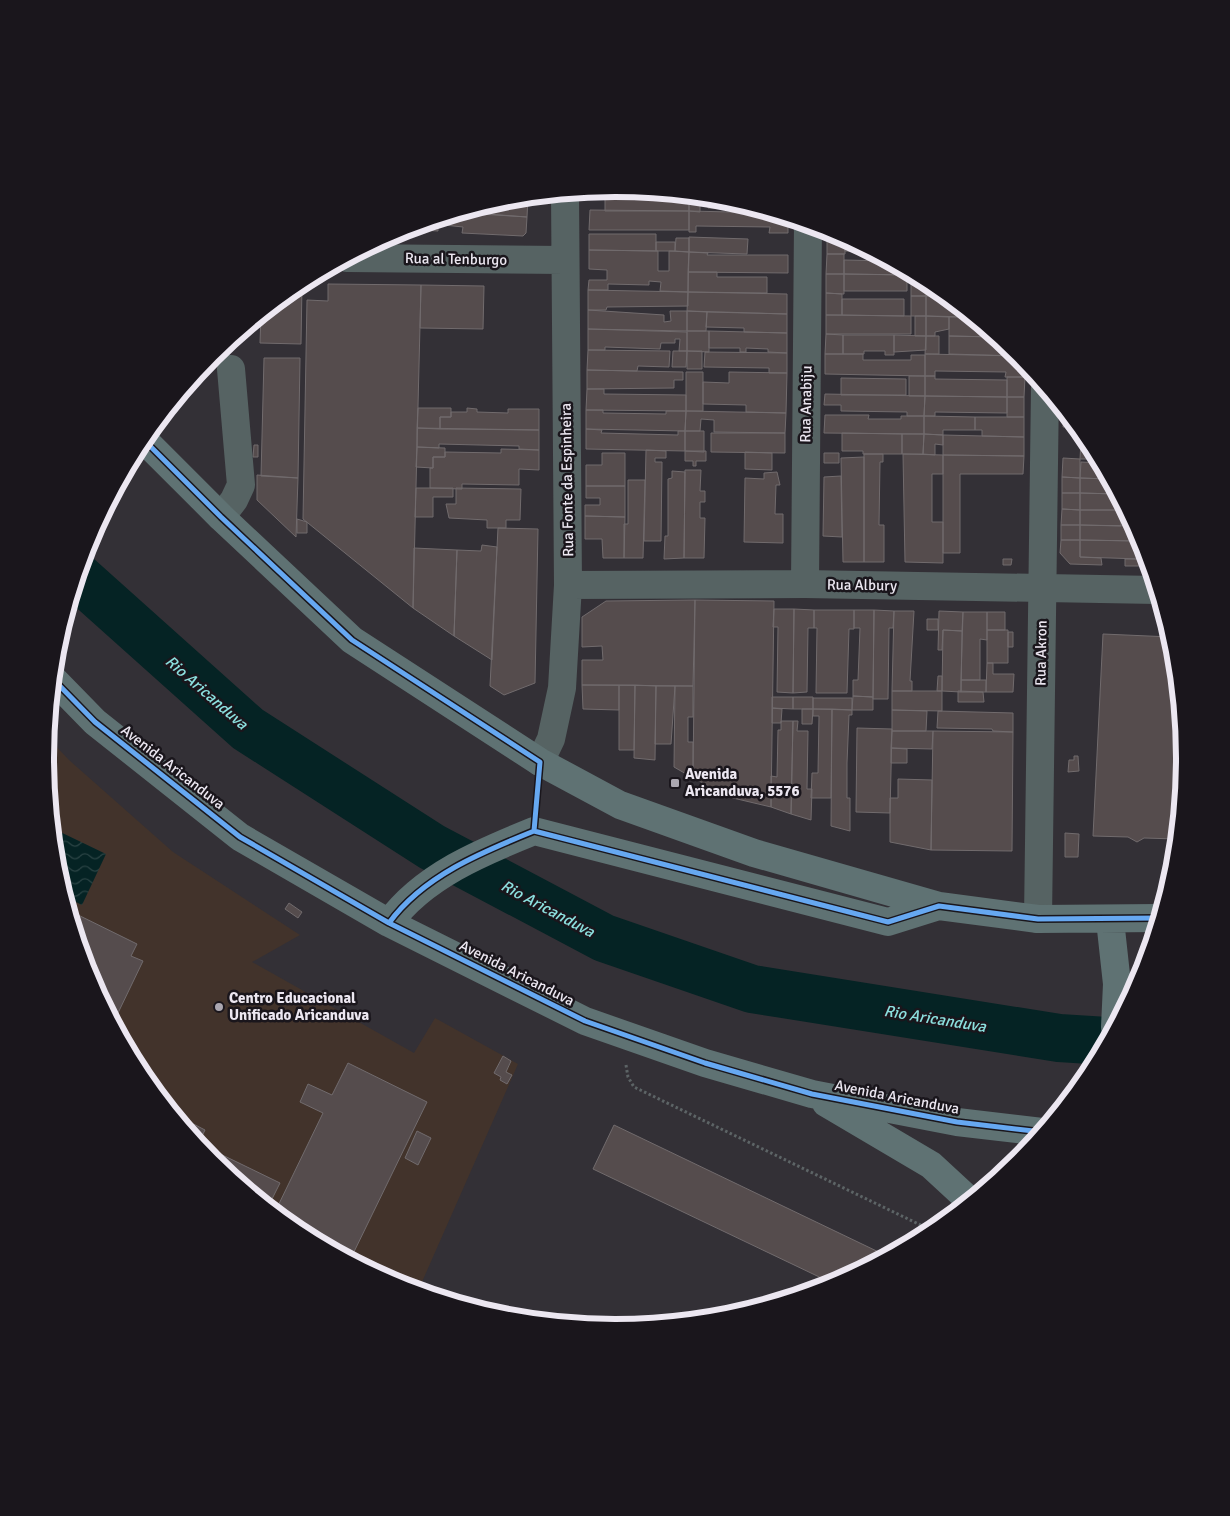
<svg xmlns="http://www.w3.org/2000/svg" width="1230" height="1516" viewBox="0 0 1230 1516" font-family="Signika,sans-serif">
<style>
.education{fill:#42332b}
.water{fill:url(#water-waves)}
.lines{fill:none;stroke-linecap:round;stroke-linejoin:round}
.river{stroke:#052324;stroke-width:48}
.building{fill:#554c4d;stroke:#716b6d}
.path{stroke:#5d6466;stroke-width:3;stroke-dasharray:2.5 2.5;stroke-linecap:butt}
.minor{stroke:#566363;stroke-width:28}
.highway{stroke:#5f7273;stroke-width:28}
.cycleway-casing{stroke:#1a161c;stroke-width:8}
.cycleway{stroke:#66a8f1;stroke-width:5}
.poi-dot{fill:#aba7b0;stroke:#1a161c;stroke-width:2}
.labels{text-anchor:middle;stroke-width:5;stroke-linejoin:round;paint-order:stroke}
.street-label{font-size:15px;fill:#ece7f1;stroke:#1a161c}
.poi-label{font-size:15px;font-weight:bold;fill:#ece7f1;stroke:#1a161c;text-anchor:start}
.water-label{font-size:16px;font-style:italic;fill:#8ce0df;stroke:#1a161c}
.rim{fill:none;stroke:#ece7f1;stroke-width:6}
</style>
<defs>
<pattern id="water-waves" width="16" height="10" patternUnits="userSpaceOnUse" patternTransform="scale(1.25)"><rect width="16" height="10" fill="#052324"/><path d="M0 5q4-4 8 0t8 0" fill="none" stroke="#2a4344"/></pattern>
</defs>
<rect width="100%" height="100%" fill="#333036"/>
<!-- education -->
<path class="education" d="M47,737L69,760L173,852L300,935L252,962L414,1053L435,1018L518,1064L418,1291L397,1284L298,1232L212,1161L141,1074L88,976L56,869L45,758Z"/>
<!-- water -->
<path class="water" d="M52,828L106,854L82,905L64,896L56,869Z"/>
<g class="lines">
<!-- river -->
<path class="river" d="M77,576L248,729L432,847L604,938L752,989L1059,1038L1107,1041"/>
</g>
<!-- building -->
<path class="building" d="M615,188L653,192L610,191V189Z
M605,193L689,195V211H605Z
M689,195L703,197H700V212L689,211Z
M528,197L527,217L480,214L481,206L504,199Z
M708,197L726,199L762,210L708,208Z
M481,206L480,214L460,212Z
M590,210L689,211V230H589Z
M689,211L774,213L788,218V233H769L770,227L696,226V232H689Z
M460,212L527,217L526,233L523,236L462,233L463,227L444,225L445,217Z
M445,217V220H438V231L423,230V223Z
M589,234H656V251L589,250Z
M827,234H838L845,238V254H827Z
M689,237L748,239L747,254L689,252Z
M676,238H689V252L675,251Z
M845,238L871,252L845,251Z
M656,242H675V251H656Z
M589,250L658,251V271H669V251L689,252L688,292L660,291L661,282L649,281V285L608,284V290H588L589,280H607V270L589,269Z
M689,252L708,253L707,255H788V273L688,272Z
M827,254H844V274H826Z
M844,260L888,261L915,275L844,274Z
M688,272H717V277H767V293L688,292Z
M826,274H844V294L826,293Z
M844,274L907,275V291H844Z
M911,275L927,281L926,296H911Z
M927,281L932,284L947,296H926Z
M298,284H302L301,344L260,343L261,314Z
M328,284L421,285L413,608L303,519L307,300L328,301Z
M421,285L484,286L483,329L420,328Z
M588,290L688,292V306L607,307L606,310H588Z
M688,292L787,294V314L687,311Z
M826,293L842,294V315H826Z
M911,296H926V316H911Z
M926,296H947L972,317L926,316Z
M842,299H904V316L842,315Z
M588,310L664,315V322L671,321L670,311H687V331L588,329Z
M687,311L707,312L706,331H687Z
M707,312L787,314V333L744,332V328L706,327Z
M826,315L911,316V334H826Z
M915,316H926V336H915Z
M926,316L949,317V329L935,332V336H926Z
M949,317H972L997,337L949,336Z
M588,329L687,332V351H679L680,339H675V343H661L660,349L605,347V350H588Z
M687,331H709V352L687,351Z
M709,331L787,333V353L768,352V349L746,348V352H740V348H709Z
M826,334L843,335V354H825Z
M843,335H894V355H885V351H864V354H843Z
M894,335L926,336V350L894,352Z
M926,336H939V354H925Z
M949,336L997,337L1019,356L949,354Z
M588,350L670,351L669,367L638,366L637,371L587,370Z
M673,351H687L686,367H672Z
M687,351H702V369H687Z
M705,352L787,353V373H769V368L704,367Z
M825,354H863V360H911V355H925V376L825,374Z
M925,354L1019,356L1025,363V377H1005L1006,372L935,371V376H925Z
M264,358H300L298,478L261,476Z
M587,370L683,372V380H674V388L587,389Z
M686,372H703V411H686Z
M729,372L787,373L786,413L746,412V405L703,404V382L729,383Z
M909,376H925V396H909Z
M925,376H935V379L1007,380V397L925,396Z
M1007,377H1025L1024,397H1007Z
M841,378L906,379V395H841Z
M587,389H604V394L686,395V411L586,410Z
M825,394L925,396L924,416H907V412L841,411V405H824Z
M925,396L1007,397V413L935,412V416H924Z
M1007,397H1024V417H1007Z
M418,408H451V417H440V429L417,428Z
M467,408L477,409V412L508,413V409H539V430L440,429V417H451V412H467Z
M586,410H603V413L666,414V411H686L685,431L586,429Z
M686,411L786,413L785,433L714,432V420L701,419L700,431H685Z
M825,415H869L868,419H901V416H924V434L824,433Z
M924,416L975,417V430H943V435L924,434Z
M1064,416H1069L1077,426L1063,427Z
M975,417H1024V437L982,436V430H975Z
M417,428L539,430V450L519,449V446L439,444V448L417,447Z
M586,429L602,430L601,433L678,435V431H685V451L586,449Z
M685,431H704V452L685,451Z
M711,433H785V453L711,452Z
M842,433L902,434V454H863V451H842Z
M902,434H924L923,454H902Z
M924,434L943,435V445L935,444V455L923,454Z
M943,435L1024,437V456L943,455Z
M1081,441H1088L1098,459H1080Z
M254,445H258V457H253Z
M417,447L445,448V457H433V468L416,467Z
M501,449L539,450V470L519,469V485L462,484V489L430,488V468H433V457H445V452L501,453Z
M646,450L666,451V458H655V462H662L661,541H644Z
M685,451H706V461H696V466H693V461H685Z
M745,452L772,453V470L745,469Z
M602,453H625V486H586V465H602Z
M824,453H839V463H824Z
M864,454H883V462H880L879,525H884V562H864Z
M903,454L943,455V474H932V522H943V563L905,562Z
M943,455L1024,456L1023,474H960V553H943Z
M864,457V562H843L841,458Z
M1063,458L1080,459V478L1062,477Z
M1081,462L1100,463L1109,479L1080,478Z
M685,470H701L700,491H705V502H700V518H705L704,558H684Z
M672,471L685,472L684,558L664,559L665,536H668V479L672,478Z
M777,472L780,485H776L775,514H783V543L744,542L745,478L764,479V473Z
M257,475L298,478L296,537L257,500Z
M841,476L842,537L823,536L824,477Z
M1062,477L1080,478V493H1062Z
M1080,478L1109,479L1117,494L1080,493Z
M628,480H645L643,558H624V524H628Z
M586,486H625V517L585,516V505H600V498H586Z
M416,488H453V497H433V517H415Z
M456,488L521,489L520,520H506V528H487V520L449,518L446,504H456Z
M1062,493H1080V510L1062,509Z
M1080,493L1117,494L1126,510H1080Z
M1062,509L1080,510V525H1061Z
M1080,510H1121V526L1080,525Z
M585,516L625,517L624,558H603L602,539H585Z
M297,519L307,522V533H297Z
M1061,525H1080V540H1061Z
M1080,525L1134,526V541L1080,540Z
M1134,526L1141,539V541H1134Z
M498,528L538,529L535,683L504,695L490,686Z
M1061,540H1080V557L1101,558L1102,565L1070,564L1060,553Z
M1080,540L1141,541V559L1080,557Z
M482,545L497,547L492,660L454,636L457,550L481,551Z
M414,548L457,550L454,636L413,608Z
M1003,559H1012L1011,565H1003Z
M1125,559H1141V566H1125Z
M695,600L774,601L771,807L733,798L693,778Z
M695,600L693,686L582,685V660H603L602,646L582,647V617L606,601Z
M774,609H794L793,693L777,692L778,627H773Z
M794,609L814,610V628H808L807,692L793,693Z
M814,610H854V629H849L847,693H816L817,628H814Z
M854,610H874L873,697L853,696V680H858L860,628H854Z
M874,610L894,611L893,628H889L888,699H873Z
M894,611H914L910,681H912V691H892Z
M939,611L963,612L962,631L943,630L942,650H938Z
M963,612H987V640L980,639V680H961Z
M987,612H1005V630H987Z
M927,619H938V630H927Z
M943,630L962,631L961,692L942,691Z
M987,630H1008V663H987Z
M1008,632H1013V647H1008Z
M1103,634L1171,637L1174,647L1185,758L1177,839L1144,838L1137,842L1128,837L1093,836Z
M987,663H993V674H1014L1013,692H986Z
M938,676H942V691H937Z
M961,680H986V692H961Z
M582,685H619V710L583,709Z
M619,685H635L634,750H619Z
M635,685L656,686L655,760L634,758Z
M656,686H675L671,744H655Z
M675,686H693V717H688V742H693V778L674,767Z
M892,691H942V711L892,710Z
M958,691L983,692L984,702H958Z
M853,696L873,697V710H852Z
M772,697H793V709L772,708Z
M793,697H813V709H793Z
M813,698H852V710L813,709Z
M772,708L782,709L781,723H772Z
M802,709H813L812,724H802Z
M813,709H832L831,798H811L812,773H818L819,716H813Z
M832,709L852,710V715H849L847,763V798H850V831L831,826Z
M892,710L927,711L926,731H892Z
M938,711L1013,713V732L993,731L992,729L937,728Z
M781,721H793L791,814L771,807V776L777,777L778,730H781Z
M793,721H798L797,731H808L807,789H812L811,820L791,814Z
M857,728L892,729L890,813L856,812Z
M892,731H933L932,749L891,748Z
M933,731L1013,732L1012,851L931,850Z
M891,748L907,749V763H891Z
M1074,756H1078L1079,771L1068,772L1069,760H1074Z
M898,779L932,780L931,850L890,842V798H898Z
M688,786L702,792L700,797L685,792Z
M1065,833L1079,834L1078,857H1065Z
M289,903L302,912L298,918L285,909Z
M68,910L137,944L131,956L143,961L118,1013L106,1008L88,976Z
M503,1056L511,1061L506,1072L512,1075L507,1084L500,1080L501,1077L494,1073Z
M348,1063L427,1102L350,1260L298,1232L275,1212L323,1113L300,1102L308,1084L332,1095Z
M178,1116L205,1130L198,1144L177,1118Z
M614,1125L887,1256L834,1284L593,1169Z
M417,1131L431,1138L418,1165L405,1158Z
M208,1148L280,1183L268,1207L212,1161L205,1153Z"/>
<g class="lines">
<!-- path -->
<path class="path" d="M626,1065L628,1077L634,1087L933,1231"/>
<!-- minor -->
<path class="minor" d="M347,258L564,260
M221,517L234,500L241,485L231,369
M805,584L808,224
M568,585L805,584L1157,590
M540,762L551,739L562,688L568,585L565,193
M1038,919L1045,388"/>
<!-- highway -->
<path class="highway" d="M143,439L221,517L352,640L540,762L620,805L754,853L939,906L1038,919L1159,918
M53,679L95,722L240,837L389,923L585,1021L705,1063L812,1094L957,1122L1042,1132
M1110,920L1117,984L1115,1027
M389,923C423,876 482,852 534,831L888,922L939,906
M826,1103L931,1165L970,1201"/>
<!-- cycleway casing -->
<g class="cycleway-casing">
<path id="cycleway" d="M143,439L221,517L352,640L540,762L534,831
M53,679L95,722L240,837L389,923L585,1021L705,1063L812,1094L957,1122L1042,1132
M389,923C423,876 482,852 534,831L888,922L939,906L1038,919L1159,918"/>
</g>
<!-- cycleway -->
<use href="#cycleway" class="cycleway"/>
</g>
<!-- markers -->
<g class="poi-dot">
<rect x="670" y="778" width="10" height="10" rx="2.5"/>
<circle cx="219" cy="1007" r="5"/>
</g>
<g class="labels">
<!-- street labels -->
<g class="street-label">
<text transform="translate(456 259) rotate(1)" y="5">Rua al Tenburgo</text>
<text transform="translate(806 404) rotate(-89)" y="5">Rua Anabiju</text>
<text transform="translate(567 480) rotate(-91)" y="5">Rua Fonte da Espinheira</text>
<text transform="translate(862 585) rotate(1)" y="5">Rua Albury</text>
<text transform="translate(1041 653) rotate(-89)" y="5">Rua Akron</text>
<text transform="translate(173 767) rotate(38)" y="5">Avenida Aricanduva</text>
<text transform="translate(517 973) rotate(27)" y="5">Avenida Aricanduva</text>
<text transform="translate(897 1097) rotate(11)" y="5">Avenida Aricanduva</text>
</g>
<!-- poi labels -->
<g class="poi-label">
<text x="685" y="779">Avenida<tspan x="685" dy="17">Aricanduva, 5576</tspan></text>
<text x="229" y="1003">Centro Educacional<tspan x="229" dy="17">Unificado Aricanduva</tspan></text>
</g>
<!-- water labels -->
<g class="water-label">
<text transform="translate(207 692) rotate(41)" y="6">Rio Aricanduva</text>
<text transform="translate(548 908) rotate(28)" y="6">Rio Aricanduva</text>
<text transform="translate(935 1018) rotate(9)" y="6">Rio Aricanduva</text>
</g>
</g>
<!-- crop -->
<path d="M0 0H1230V1516H0ZM54 758a561 561 0 1 1 1122 0a561 561 0 1 1-1122 0Z" fill="#1a161c" fill-rule="evenodd"/>
<path class="rim" d="M54 758a561 561 0 1 1 1122 0a561 561 0 1 1-1122 0Z"/>
</svg>
